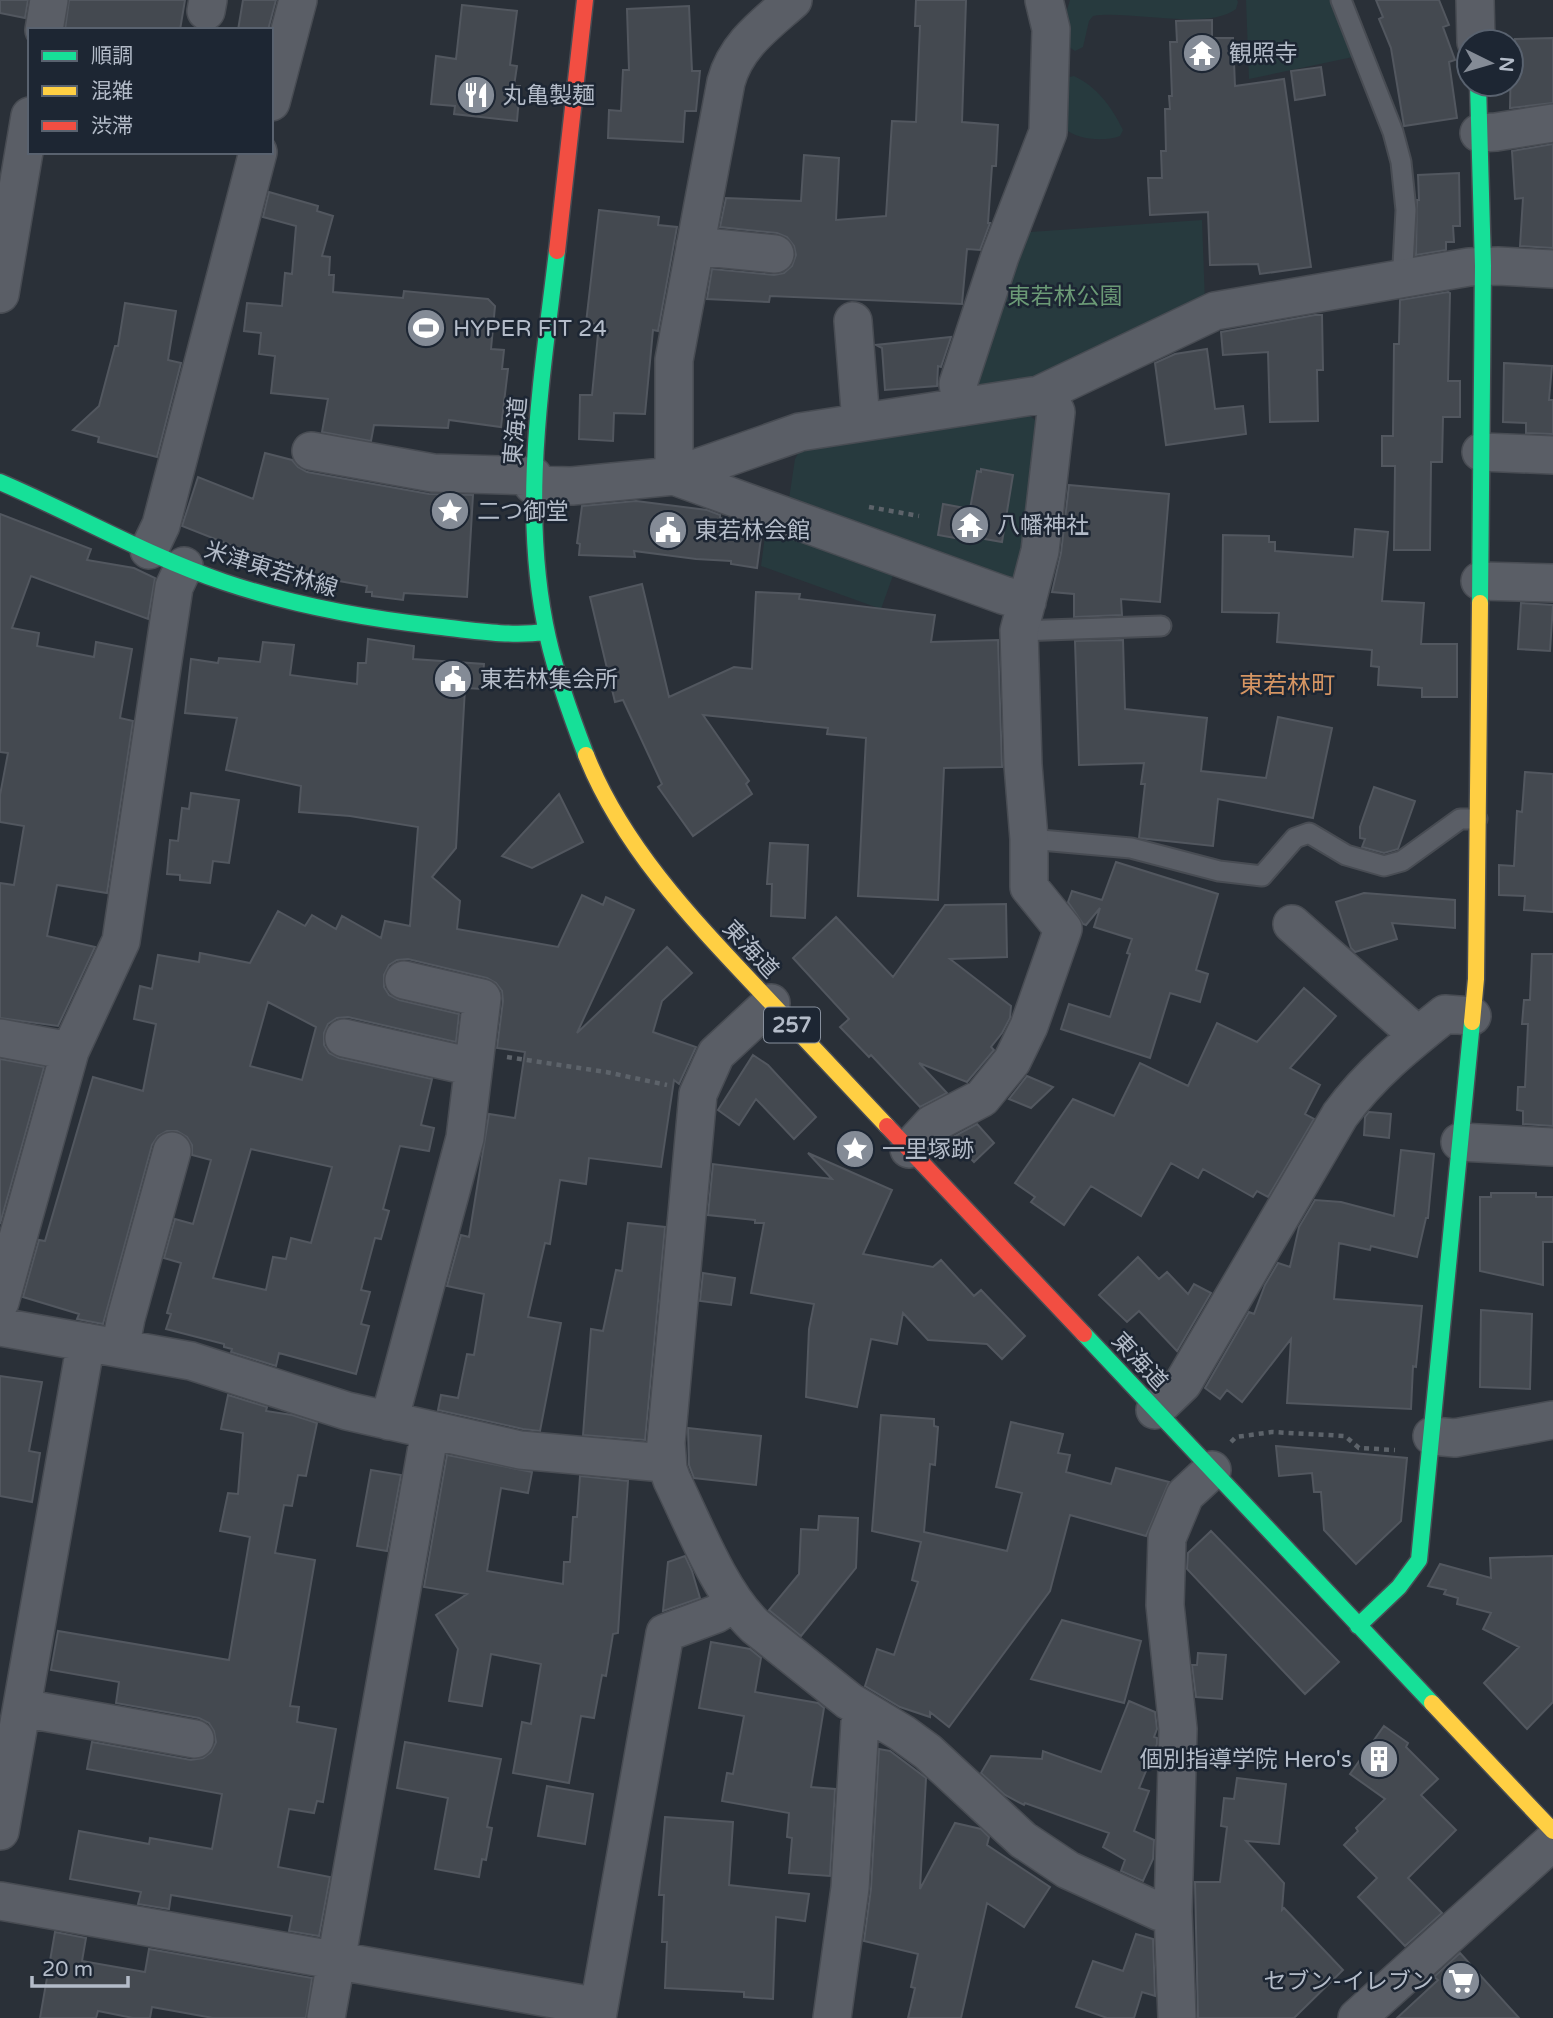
<svg xmlns="http://www.w3.org/2000/svg" width="1553" height="2018" viewBox="0 0 1553 2018" font-family="'Varela Round','Noto Sans JP',sans-serif">
<style>
.green{fill:#273a3e}
.building{fill:#444950;stroke:#52575f;stroke-width:2;fill-rule:evenodd}
.lines{fill:none;stroke-linecap:round;stroke-linejoin:round}
.lane-casing{stroke:#484c53;stroke-width:23}
.street-casing{stroke:#484c53;stroke-width:40}
.fast-casing{stroke:#484c53;stroke-width:19}
.slow-casing{stroke:#484c53;stroke-width:19}
.jam-casing{stroke:#484c53;stroke-width:19}
.path{stroke:#5d636a;stroke-width:4.5;stroke-dasharray:5 5;stroke-linecap:butt}
.lane{stroke:#5a5e66;stroke-width:19}
.street{stroke:#5a5e66;stroke-width:37}
.fast{stroke:#16e098;stroke-width:16}
.slow{stroke:#ffcf43;stroke-width:16}
.jam{stroke:#f24e42;stroke-width:16}
.labels{text-anchor:middle;stroke-width:5;stroke-linejoin:round;paint-order:stroke}
.shield{fill:#1d2633;stroke:#878f9c;stroke-width:2}
.shield-label{font-size:21px;font-weight:bold;fill:#b4bcc9}
.poi-label{font-size:23px;fill:#b4bcc9;stroke:#1d2633;text-anchor:start}
.park-label{font-size:23px;fill:#6b9a76;stroke:#1d2633}
.street-label{font-size:23px;fill:#b4bcc9;stroke:#1d2633}
.neighbourhood-label{font-size:24px;fill:#d59563;stroke:#1d2633}
</style>
<rect width="100%" height="100%" fill="#2a3038"/>
<!-- green -->
<path class="green" d="M1070,0H1237L1238,2L1236,9C1207,31 1130,10 1093,16L1089,21L1083,47L1075,51L1068,46L1066,13Z
M1246,0H1331L1353,57L1249,79Z
M1074,76C1097,87 1112,107 1123,130L1120,136C1104,142 1077,140 1064,128L1066,78Z
M1202,220L1205,303L1035,384L970,393L1016,233Z
M1020,415L1030,416L1038,422L1026,548L1016,575L1008,580L789,499L795,459L800,450Z
M767,521L896,567L881,609L761,566Z"/>
<!-- building -->
<path class="building" d="M0,0H28L25,18L0,13Z
M69,0H185L180,30H65Z
M243,0H276L268,30H238Z
M916,0H966L962,122L998,125L996,166H992L988,223H990L980,250L967,249L962,304L770,296L769,302L707,299L712,269L774,275L784,273L792,266L796,255L794,246L787,237L777,233L720,227L726,198L801,201L804,155L839,158L836,220L886,216L892,121L916,122L920,26H915Z
M1376,0H1439L1449,25L1443,27L1455,60L1449,62L1457,118L1404,126L1391,48L1379,19L1383,17Z
M462,5L517,11L510,65L517,66L514,86H520L517,121L454,114L455,106L431,104L436,56L456,59Z
M689,6L692,71H700L696,111H685L683,142L608,138L609,110L621,111L623,70H629L627,9Z
M1212,20V38H1233L1235,86L1284,79L1311,267L1260,274L1258,264L1210,265L1208,212L1150,215L1148,178H1162L1161,151H1166L1165,109H1170L1169,96H1172L1170,42H1177L1176,21Z
M1553,38V103L1510,108L1511,57H1516L1515,39Z
M1321,67L1325,95L1295,100L1291,71Z
M1553,144V248L1520,246L1523,198L1515,199L1512,151Z
M1459,173L1460,226H1453L1454,242H1446V250L1416,255L1417,200H1419L1418,175Z
M269,192L318,206L317,211L333,216L322,256L330,257L329,275H334L333,292L403,298L404,291L488,299L495,306L491,349L504,350L502,369H508L501,427L449,420L448,428L374,425L371,441L322,432L328,399L271,393L275,356L259,354L261,333L244,331L247,303L282,306L285,273L292,274L296,226L263,217Z
M599,210L659,217L658,225L677,227L658,331L653,330L645,414L614,413L613,441L579,439L580,395H592L599,324L586,323Z
M1448,292L1450,293L1448,381H1460V417H1443L1442,462H1431L1430,550H1394L1395,466H1382V436H1393L1394,344H1399L1400,300Z
M125,303L176,311L168,360L181,363L157,457L98,442L99,437L73,430L99,406L115,346H118Z
M1315,315H1322L1323,370H1317L1318,421L1270,422L1268,352L1223,355L1221,332Z
M951,337L941,367L938,366L937,386L885,390L882,348L876,345Z
M1207,349L1215,409L1243,406L1246,434L1166,445L1155,363L1175,354Z
M1504,363L1552,366L1549,400H1553V434L1526,433V423L1503,422Z
M265,453L292,460L298,467L307,472L429,494L473,495L467,597L404,593L403,600L372,596V592H366L367,586L305,575L306,571L271,561L182,526L198,477L253,499Z
M981,469L1013,475L1002,542L962,535L961,539L938,535L943,504L970,509L977,471L981,472Z
M1069,485L1169,494L1160,602L1121,599L1122,615L1074,617V594L1052,592L1061,553Z
M636,501L707,510L720,515V518L736,521L762,530L757,568L731,564V561L696,559L634,551L635,557L579,555L580,544L577,543L582,506Z
M0,514L91,549L87,560L134,568L155,578L148,619L31,576L12,628L39,633L37,646L94,657L96,642L132,649L120,718L133,721L107,893L57,885L47,936L95,947L58,1026L0,1018V883L14,885L24,826L0,822V795L8,753L0,752Z
M1355,529L1388,532L1382,601L1424,603L1421,644H1457V697H1422V688L1378,685L1379,667L1371,666L1372,650L1277,642L1279,613L1222,612L1223,535L1269,536V542H1275V551L1353,557Z
M642,584L669,697L734,667L752,669L756,592L800,594L799,599L935,615L931,642L998,640L1002,767L944,768L938,900L858,896L866,738L827,734L828,728L703,715L749,781L746,784L752,794L693,836L658,787L662,784L623,700L615,702L590,597Z
M1521,603L1553,605L1550,651L1518,649Z
M368,639L414,646L413,659L484,664L482,689L465,688L456,848L432,877L460,901L457,929L558,947L582,895L603,905L606,897L634,910L577,1033L667,947L692,973L662,1001L653,1032L696,1047L679,1084L674,1080L661,1167L589,1158L586,1184L560,1180L550,1244L545,1243L528,1317L561,1323L540,1431L523,1429L438,1410L441,1395L458,1398L467,1354L474,1355L484,1294L447,1286L461,1235L469,1237L489,1114L515,1118L525,1052L497,1048L503,1001L502,991L496,983L487,978L408,959L397,960L389,965L384,975V987L389,995L399,1000L459,1014L456,1042L348,1017L337,1018L328,1024L324,1033V1045L329,1053L339,1058L432,1079L421,1125L434,1128L429,1151L400,1146L383,1209L389,1211L381,1239L375,1238L361,1290L370,1292L361,1324L369,1326L356,1374L279,1353L276,1366L231,1352L232,1349L224,1347V1344L166,1329L171,1314L167,1313L181,1263L164,1258L175,1219L193,1224L211,1160L192,1155V1145L187,1137L177,1131H167L158,1136L152,1145L103,1324L77,1319L79,1314L23,1297L39,1240L45,1241L93,1077L143,1091L156,1024L134,1019L140,986L152,989L158,955L199,962L200,953L250,963L278,911L305,926L312,915L336,929L342,916L381,938L385,921L410,926L418,827L350,816L299,812L301,786L226,770L237,718L185,713L191,659L218,663L219,658L260,662L263,642L294,645L290,675L357,684L358,663H366ZM268,1002L316,1027L302,1080L250,1066ZM251,1149L332,1167L311,1243L291,1238L286,1259L273,1257L266,1290L213,1278Z
M1123,640L1125,709L1207,718L1201,771L1266,778L1278,717L1332,728L1313,818L1218,799L1213,846L1139,838L1145,784H1141L1144,763L1079,765L1075,641Z
M1525,772L1553,774V912L1524,910L1525,896L1499,895V865L1514,866L1517,811L1522,812Z
M1374,787L1415,801L1398,849L1384,853L1362,847L1365,839L1360,838V827Z
M191,793L239,800L229,863L213,861L210,883L180,880V875L167,874L170,840L178,841L182,808L189,809Z
M559,794L583,842L532,868L502,856Z
M770,843L808,845L805,918L771,916L772,884H767Z
M1116,862L1218,894L1196,970L1208,974L1200,1002L1170,993L1150,1058L1061,1029L1069,1004L1110,1017L1130,954L1127,953L1132,939L1094,927L1100,908L1086,925L1083,924L1068,902L1072,891L1102,900Z
M1364,893L1455,900V928L1392,923L1397,939L1355,952L1351,948L1336,902Z
M1006,904L1007,957L950,959L1011,1006L1010,1018L1002,1033L991,1047L994,1050L967,1082L919,1063L947,1093L920,1107L871,1055L869,1057L840,1027L849,1019L793,958L836,917L893,977L945,905Z
M1532,954H1553V1126L1523,1124V1111L1517,1110L1518,1087H1525L1528,1024H1522L1524,1000H1530Z
M1304,988L1336,1016L1290,1068L1320,1085L1305,1114L1314,1119L1268,1197L1257,1191L1253,1197L1203,1169L1198,1178L1171,1163L1141,1216L1091,1186L1064,1225L1031,1202L1035,1197L1015,1183L1073,1099L1114,1116L1140,1063L1188,1086L1217,1023L1257,1042Z
M753,1055L768,1065L816,1117L794,1139L756,1099L739,1125L718,1110Z
M0,1059L44,1067L0,1224Z
M1027,1076L1053,1087L1031,1108L1009,1099Z
M1369,1112L1391,1114L1389,1138L1364,1135L1365,1117Z
M977,1124L994,1143L974,1162L951,1138Z
M1401,1150L1434,1154L1428,1218H1426L1417,1257L1371,1246L1370,1250L1339,1243L1334,1299L1422,1306L1416,1367L1413,1366L1411,1409L1287,1403L1291,1339L1242,1402L1227,1390L1220,1399L1205,1388L1249,1312L1254,1314L1265,1285L1278,1263L1290,1267L1299,1227L1315,1200L1341,1202L1394,1216Z
M808,1153L892,1190L863,1254L933,1267L941,1260L974,1296L981,1290L1025,1336L1002,1359L987,1344L928,1340L903,1313L897,1344L871,1339L857,1407L806,1397L809,1329L814,1304L751,1293L764,1223H755V1220L708,1215L713,1164L832,1179Z
M1491,1193H1536V1197H1553V1242H1543V1285L1480,1271V1197H1491Z
M628,1223L665,1227L645,1440L583,1435L591,1329L603,1331L616,1270L622,1271Z
M1138,1257L1159,1279L1167,1272L1188,1294L1194,1284L1211,1293L1177,1351L1139,1311L1127,1322L1099,1295Z
M703,1273L735,1278L731,1305L700,1301Z
M1481,1310L1532,1314L1530,1389L1480,1387Z
M0,1376L42,1382L29,1451L40,1453L32,1502L0,1496Z
M228,1395L267,1407L266,1411L292,1415L317,1423L306,1476L298,1475L292,1506L284,1505L275,1553L315,1560L290,1706L299,1707L297,1722L336,1729L323,1802L317,1801L314,1813L289,1809L278,1867L330,1877L319,1936L289,1931L292,1916L171,1895L169,1909L138,1904L141,1892L70,1879L79,1831L149,1844L150,1838L212,1849L222,1794L87,1769L92,1742L191,1760L203,1758L211,1752L216,1742L214,1731L209,1723L199,1718L116,1703L119,1682L51,1670L58,1631L229,1660L250,1537L220,1531L228,1493L238,1494L243,1433L221,1429Z
M881,1415L934,1419V1426L938,1427L935,1465L930,1464L924,1532L1007,1551L1022,1493L996,1487L1011,1422L1063,1434L1058,1453L1070,1455L1066,1472L1111,1484L1116,1468L1169,1482L1146,1536L1070,1515L1050,1591L949,1727L930,1712V1717L900,1707L865,1686L877,1649L894,1655L918,1582L912,1580L921,1542L872,1531Z
M688,1428L761,1436L756,1485L694,1478L689,1465Z
M1276,1446L1407,1458L1401,1521L1356,1564L1324,1530L1321,1492H1314L1312,1473L1279,1476Z
M447,1455L532,1472L528,1493L501,1488L487,1571L563,1584L564,1562H570L573,1517H577L580,1476L628,1481L618,1633L613,1634L606,1676L602,1675L594,1718L581,1716L569,1783L513,1773L522,1722L531,1724L541,1664L491,1654L482,1706L449,1701L458,1649L436,1615L467,1594L424,1587Z
M371,1470L401,1475L387,1551L357,1546Z
M819,1516L858,1518L856,1568L801,1636L769,1610L799,1574L801,1529L818,1530Z
M1211,1531L1339,1662L1305,1694L1187,1569L1188,1553Z
M685,1556L692,1571L700,1598L663,1611L668,1562Z
M1553,1556V1702L1527,1729L1484,1683L1519,1647L1483,1629L1491,1613L1457,1604L1458,1598L1444,1594L1446,1590L1428,1586L1440,1564L1491,1578L1490,1558Z
M1062,1620L1141,1641L1124,1703L1031,1679Z
M711,1642L750,1649L761,1658L755,1692L818,1703L824,1708L811,1787L835,1789L830,1876L789,1873L792,1838L787,1837L789,1813L722,1801L727,1773L733,1774L744,1716L699,1708Z
M1198,1653L1226,1655L1222,1699L1196,1697L1192,1665H1197Z
M1129,1701L1155,1712L1157,1729L1154,1737L1157,1738V1744L1139,1788L1149,1791L1134,1831L1154,1840L1153,1859L1143,1881L1121,1871L1125,1860L1103,1847L1109,1833L1025,1803L1024,1805L1005,1795L981,1773L991,1756L1042,1759L1043,1751L1101,1772Z
M1384,1726L1408,1743L1406,1747L1438,1779L1421,1795L1456,1830L1408,1878L1442,1913L1405,1946L1358,1897L1377,1878L1344,1845L1358,1831L1356,1828L1385,1799L1350,1774Z
M405,1742L501,1759L487,1827L492,1828L486,1860L482,1859L479,1877L435,1869L448,1798L397,1788Z
M879,1749L890,1751L926,1778L920,1889L955,1823L981,1829L989,1837L987,1845L1050,1887L1024,1927L987,1903L961,2018H908L915,1988L911,1987L918,1954L864,1941L871,1889Z
M1237,1778L1286,1784L1279,1844L1246,1841L1284,1883L1282,1910L1284,1908L1343,1970L1294,2018H1198L1195,1882H1220L1227,1827L1221,1826L1224,1798L1234,1799Z
M547,1786L593,1794L585,1844L538,1836Z
M665,1817L733,1822L729,1885L809,1894L805,1921L776,1917L773,1999L744,1997V1992L665,1988L667,1942H662L664,1895H659Z
M55,1932L86,1938L82,1961L145,1972L149,1949L312,1978L306,2018H213L152,2007L150,2018H133L98,2011L96,2018H40Z
M1136,1934L1153,1939L1155,1996L1142,1992L1134,2018H1107L1076,2007L1093,1961L1123,1971Z
M1460,1953L1519,2018H1397L1438,1980L1434,1977Z"/>
<g class="lines">
<!-- lane casing -->
<g class="lane-casing">
<path id="lane" d="M1341,0L1393,132L1401,162L1406,210L1403,265L1406,278
M1019,631L1161,626
M1029,839L1131,848L1219,871L1262,876L1295,838L1309,833L1346,855L1384,866L1402,861L1460,819H1477"/>
</g>
<!-- street casing -->
<g class="street-casing">
<path id="street" d="M793,0C765,25 736,45 726,82L674,360V476L1003,595L1027,602
M1475,0L1476,42
M206,11L208,0
M44,30L49,0
M271,102L298,0
M1479,133L1496,132L1553,123
M695,246L775,254
M0,294L30,116
M853,321L861,422
M962,407L958,384L1000,256L1048,132L1051,29L1044,0
M311,451L433,473L533,476
M1481,452L1553,455
M533,485L572,486L674,476L800,432L1039,395L1215,311L1469,267L1498,266L1553,269
M149,550L161,525L258,152
M1480,581L1553,583
M1292,924L1405,1024L1415,1038
M771,1003L716,1054L698,1094L666,1443L668,1469L672,1480C694,1525 720,1593 755,1626L849,1701L902,1733L928,1752L1023,1840L1068,1870L1160,1912H1173
M0,1038L70,1051
M344,1038L473,1067
M1460,1142L1553,1147
M909,1149L932,1124L982,1098L1012,1061L1029,1026L1063,929L1029,887V839L1023,765L1019,631L1040,551L1056,412L1046,392
M0,1302L70,1051L121,941L174,587L184,566
M0,1327L191,1361L347,1411L520,1450L653,1462L666,1460
M120,1348L126,1318L172,1151
M1155,1410L1183,1383L1340,1115C1370,1074 1406,1045 1445,1014L1472,1016
M389,1421L465,1138L482,998L404,980
M1432,1436L1455,1438L1553,1420
M22,1708L195,1739
M0,1831L86,1342
M0,1901L599,2007
M326,2018L430,1430
M597,2018L665,1633L716,1614L734,1603
M832,2018L850,1888L860,1722L866,1713
M1177,2018L1173,1912L1178,1729L1165,1605L1167,1538L1185,1495L1212,1470
M1357,2018L1553,1841"/>
</g>
<!-- fast casing -->
<g class="fast-casing">
<path id="fast" d="M1478,84L1483,266L1480,603
M557,251C542,379 519,510 548,638C557,678 571,716 586,755
M0,482C75,514 147,556 224,582C292,605 362,618 433,626C470,630 509,637 545,632
M1084,1334L1432,1703
M1358,1626L1399,1587L1419,1560L1472,1022"/>
</g>
<!-- slow casing -->
<g class="slow-casing">
<path id="slow" d="M586,755C622,846 693,920 759,990C802,1036 845,1081 887,1126
M1472,1022L1476,979L1480,603
M1432,1703L1553,1831"/>
</g>
<!-- jam casing -->
<g class="jam-casing">
<path id="jam" d="M557,251L585,0
M887,1126L1084,1334"/>
</g>
<!-- path -->
<path class="path" d="M869,507L919,516
M507,1057L606,1072L667,1085
M1231,1442L1236,1437L1272,1432L1345,1436L1359,1448L1395,1450"/>
<!-- lane -->
<use href="#lane" class="lane"/>
<!-- street -->
<use href="#street" class="street"/>
<!-- fast -->
<use href="#fast" class="fast"/>
<!-- slow -->
<use href="#slow" class="slow"/>
<!-- jam -->
<use href="#jam" class="jam"/>
</g>
<!-- icons -->
<defs>
<g id="temple-disc" transform="scale(2.0125)"><circle r="9.5" fill="#848b96" stroke="#1d2633"/><path d="M0-6L5-2H3V0L6.5 2.5H4V6H1.5V3h-3V6H-4V2.5H-6.5L-3 0V-2H-5Z" fill="#fff"/></g>
<g id="restaurant-disc" transform="scale(2.0125)"><circle r="9.5" fill="#848b96" stroke="#1d2633"/><path d="M-5-6h1v4h1v-4h1v4h1v-4h1v5L-1.5 .5V6h-2V.5L-5-1ZM5-6V6H3V1.5H1.5Q1.5-4 5-6Z" fill="#fff"/></g>
<g id="stadium-disc" transform="scale(2.0125)"><circle r="9.5" fill="#848b96" stroke="#1d2633"/><path d="M0-5a6.5 5 0 1 0 0 10a6.5 5 0 1 0 0-10ZM-3.5-1.8h7v3.6h-7Z" fill="#fff"/></g>
<g id="sight-disc" transform="scale(2.0125)"><circle r="9.5" fill="#848b96" stroke="#1d2633"/><path d="M0-6L1.8-2.2L6-1.7L2.9 1.2L3.7 5.4L0 3.3L-3.7 5.4L-2.9 1.2L-6-1.7L-1.8-2.2Z" fill="#fff"/></g>
<g id="civic-disc" transform="scale(2.0125)"><circle r="9.5" fill="#848b96" stroke="#1d2633"/><path d="M-.6-6.5H3V-4.5H.6V-3L4-1V1h2V6H-6V1h2V-1L-.6-3ZM-1.2 2.5V6h2.4V2.5Z" fill="#fff"/></g>
<g id="building-disc" transform="scale(2.0125)"><circle r="9.5" fill="#848b96" stroke="#1d2633"/><path d="M-4-6H4V6H1V3H-1V6H-4ZM-2.5-4.3h1.7v1.8h-1.7ZM.8-4.3h1.7v1.8H.8ZM-2.5-1h1.7V.8h-1.7ZM.8-1h1.7V.8H.8Z" fill="#fff"/></g>
<g id="supermarket-disc" transform="scale(2.0125)"><circle r="9.5" fill="#848b96" stroke="#1d2633"/><path d="M-6-5.5h2.5l.6 2H6L4.5 2H-2.5L-4.4-4H-6ZM-1.5 3.2a1.3 1.3 0 1 0 .1 0ZM3 3.2a1.3 1.3 0 1 0 .1 0Z" fill="#fff"/></g>
</defs>
<g fill-rule="evenodd">
<use href="#temple-disc" x="1202" y="53"/>
<use href="#restaurant-disc" x="476" y="95"/>
<use href="#stadium-disc" x="426" y="328"/>
<use href="#sight-disc" x="450" y="511"/>
<use href="#temple-disc" x="970" y="525"/>
<use href="#civic-disc" x="668" y="530"/>
<use href="#civic-disc" x="453" y="679"/>
<use href="#sight-disc" x="855" y="1149"/>
<use href="#building-disc" x="1379" y="1759"/>
<use href="#supermarket-disc" x="1461" y="1981"/>
</g>
<g class="labels">
<!-- shield labels -->
<rect class="shield" x="764" y="1007.5" width="56" height="35" rx="5"/>
<g class="shield-label">
<text x="792" y="1032">257</text>
</g>
<!-- poi labels -->
<g class="poi-label">
<text x="1229" y="61">観照寺</text>
<text x="503" y="103">丸亀製麺</text>
<text x="453" y="336">HYPER FIT 24</text>
<text x="477" y="519">二つ御堂</text>
<text x="997" y="533">八幡神社</text>
<text x="695" y="538">東若林会館</text>
<text x="480" y="687">東若林集会所</text>
<text x="882" y="1157">一里塚跡</text>
<text x="1352" y="1767" text-anchor="end">個別指導学院 Hero's</text>
<text x="1434" y="1989" text-anchor="end">セブン-イレブン</text>
</g>
<!-- park labels -->
<g class="park-label">
<text x="1065" y="304">東若林公園</text>
</g>
<!-- street labels -->
<g class="street-label">
<text transform="translate(515 431) rotate(-85)" y="8">東海道</text>
<text transform="translate(271 569) rotate(17)" y="8">米津東若林線</text>
<text transform="translate(751 949) rotate(47)" y="8">東海道</text>
<text transform="translate(1140 1361) rotate(47)" y="8">東海道</text>
</g>
<!-- neighbourhood labels -->
<g class="neighbourhood-label">
<text x="1287" y="693">東若林町</text>
</g>
</g>
<!-- legend -->
<rect x="28" y="28" width="245" height="126" fill="#1d2633" stroke="#59626f" stroke-width="2"/>
<rect x="42" y="51" width="35" height="10" fill="#16e098" stroke="#59626f" stroke-width="2"/>
<text x="91" y="63" font-size="21" fill="#b4bcc9">順調</text>
<rect x="42" y="86" width="35" height="10" fill="#ffcf43" stroke="#59626f" stroke-width="2"/>
<text x="91" y="98" font-size="21" fill="#b4bcc9">混雑</text>
<rect x="42" y="121" width="35" height="10" fill="#f24e42" stroke="#59626f" stroke-width="2"/>
<text x="91" y="133" font-size="21" fill="#b4bcc9">渋滞</text>
<!-- north arrow -->
<g transform="translate(1490 63) rotate(95)"><circle r="33" fill="#1d2633" stroke="#59626f" stroke-width="2"/>
<path d="M0-5L12 26L0 18L-12 26Z" fill="#848b96"/>
<text y="-10" font-size="19" font-weight="bold" text-anchor="middle" fill="#b4bcc9">N</text>
</g>
<!-- scale -->
<path d="M32 1976v10h96v-10" fill="none" stroke="#b4bcc9" stroke-width="3.5"/>
<text x="42" y="1976" font-size="21" fill="#b4bcc9" stroke="#1d2633" stroke-width="5" paint-order="stroke">20 m</text>
</svg>
